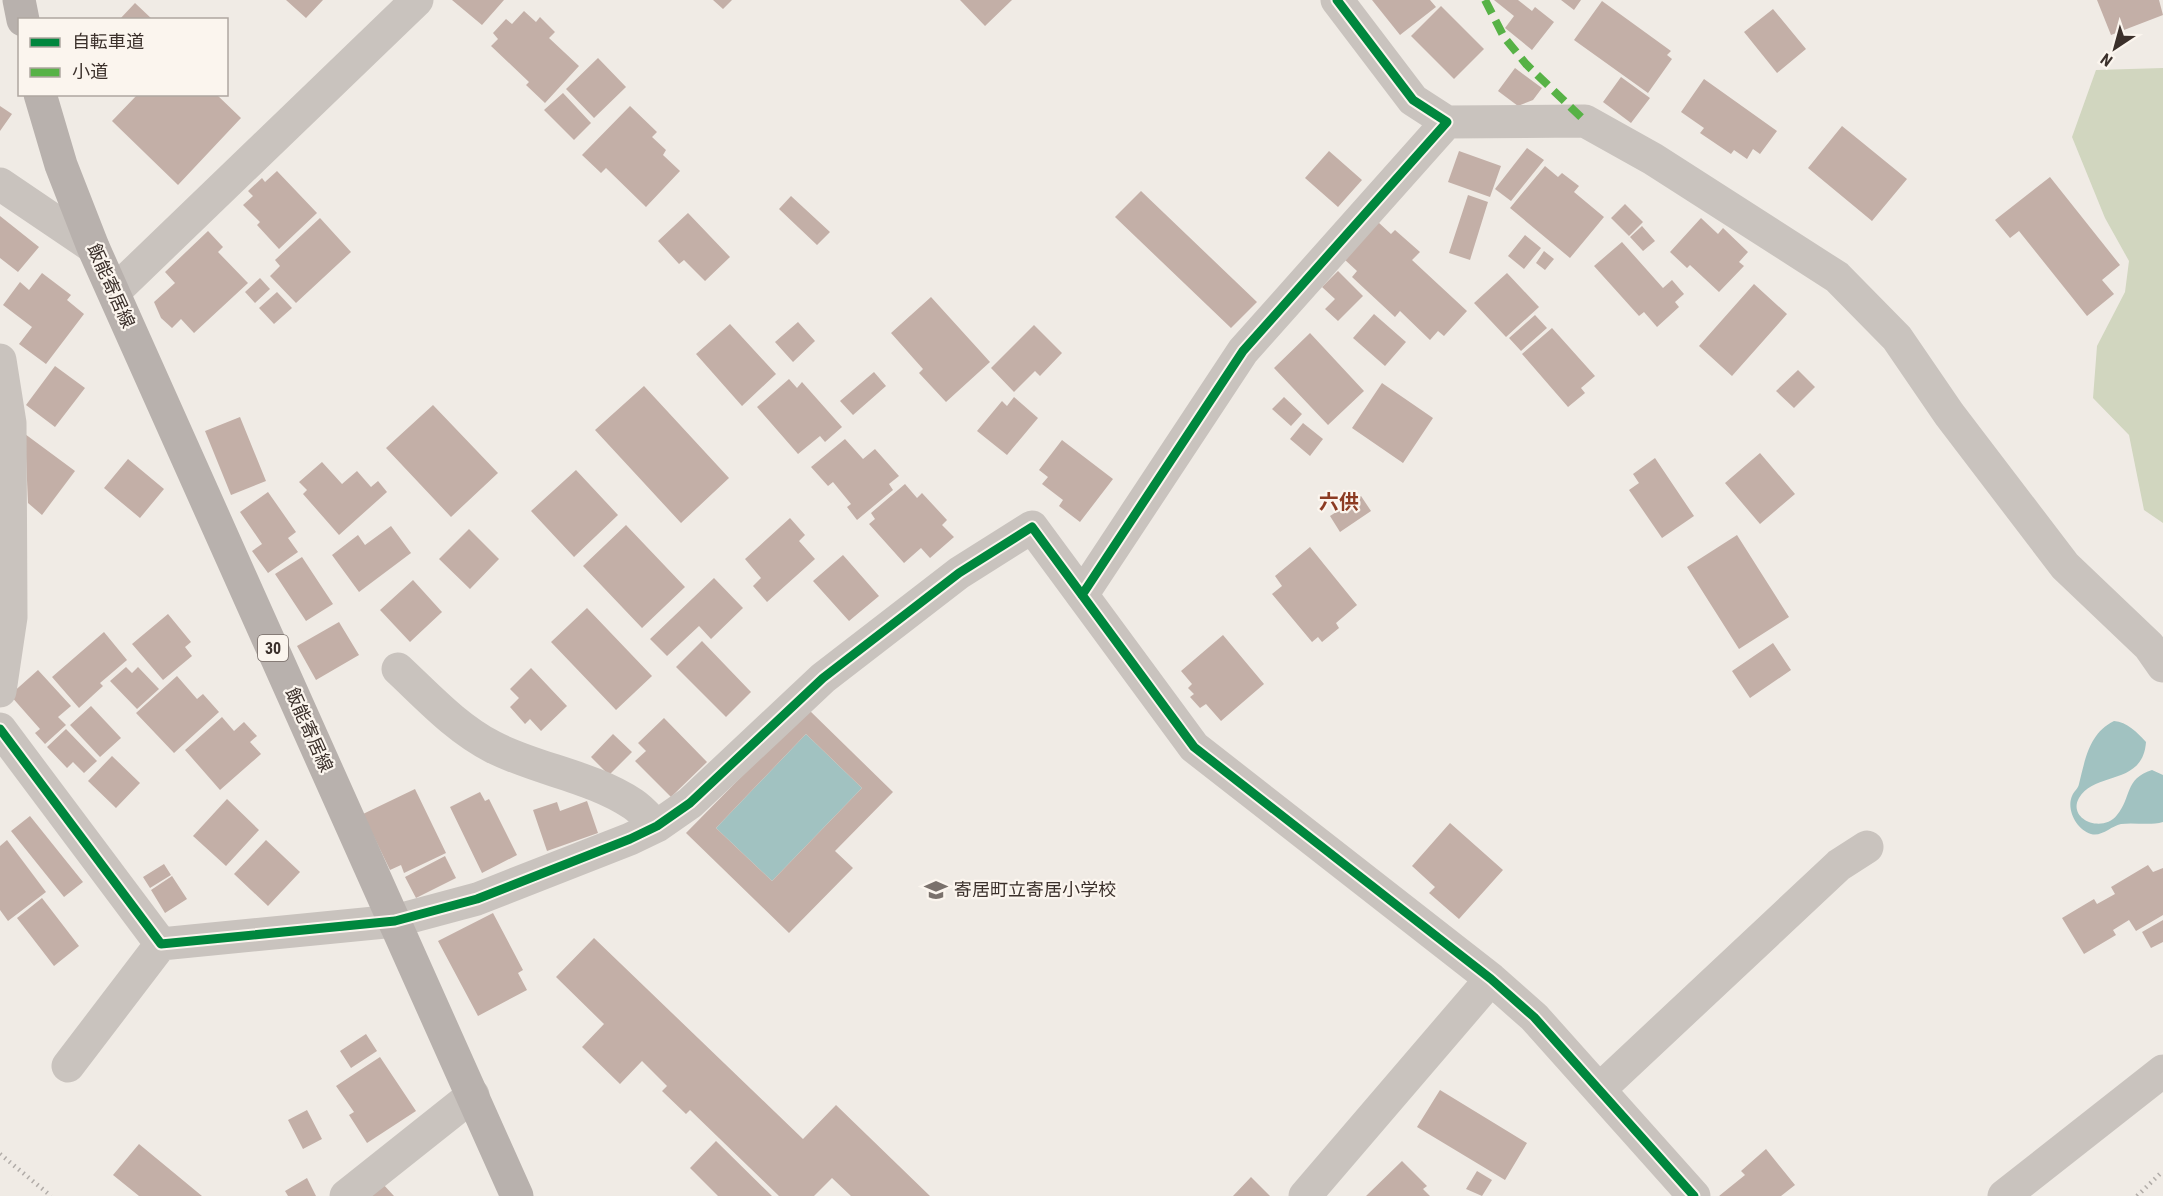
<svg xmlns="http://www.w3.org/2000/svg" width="2163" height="1196" viewBox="0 0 2163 1196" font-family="'Roboto Condensed','Noto Sans JP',sans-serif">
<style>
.green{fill:#d1d6bf}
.water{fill:#a1c2c1}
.building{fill:#c3afa7;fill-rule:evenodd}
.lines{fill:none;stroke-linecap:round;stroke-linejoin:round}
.minor{stroke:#c9c3be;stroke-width:33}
.major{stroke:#b8b1ad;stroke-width:33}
.rail{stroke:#b1aca8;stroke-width:4.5;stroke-dasharray:1.5 4.5;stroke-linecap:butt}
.quiet{stroke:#57b246;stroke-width:8;stroke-dasharray:15 8;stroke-linecap:butt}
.cycleway-casing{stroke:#fbf5ee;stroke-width:13}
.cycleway{stroke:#00873e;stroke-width:9}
.labels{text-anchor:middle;stroke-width:4.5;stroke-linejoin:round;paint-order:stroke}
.shield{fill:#fbf5ee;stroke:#756b66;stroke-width:1.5}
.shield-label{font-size:16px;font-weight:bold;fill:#3b302b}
.street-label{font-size:18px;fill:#3b302b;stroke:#fbf5ee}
.poi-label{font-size:18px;fill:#3b302b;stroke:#fbf5ee;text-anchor:start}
.neighbourhood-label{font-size:20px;font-weight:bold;fill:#8c3b22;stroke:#fbf5ee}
</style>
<rect width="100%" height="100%" fill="#f0ebe5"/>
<!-- green -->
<path class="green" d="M2163,68V523L2144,510L2129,435L2093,398L2097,346L2125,292L2129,261L2105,218L2072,137L2096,70Z"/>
<!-- water -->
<path class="water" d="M2114,721C2127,722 2137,732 2146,742C2143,786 2095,771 2079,798C2067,819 2102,834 2117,815C2132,797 2124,779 2152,770L2163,775V822C2149,826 2135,822 2121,824C2111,826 2102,837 2091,834C2077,830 2066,810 2072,796C2074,791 2078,789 2079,784C2085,760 2089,733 2114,721Z
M806,734L862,788L772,881L716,828Z"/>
<!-- building -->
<path class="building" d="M286,0H323L306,18Z
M452,0H504L482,25Z
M713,0H732L723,9Z
M960,0H1012L985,26Z
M1372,0H1430L1436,7L1400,35Z
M1494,0H1518L1532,11L1535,7L1554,22L1532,50L1505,28L1514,16Z
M1561,0H1581L1574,10Z
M2097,0H2159L2163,15L2111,35Z
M1602,1L1671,51L1667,55L1672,59L1648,93L1574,40Z
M135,3L153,20H119Z
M1441,6L1484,49L1454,79L1411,36Z
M1773,9L1806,49L1777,73L1744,32Z
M524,11L536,22L540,17L555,32L549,38L579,66L545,103L526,85L529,82L491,46L498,39L493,33L506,19L512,24Z
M598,58L626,87L594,118L566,89Z
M1515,68L1542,88L1533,100L1518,106L1498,91Z
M1621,77L1650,98L1631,123L1603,102Z
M1704,79L1777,131L1760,154L1753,149L1747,159L1734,150L1731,154L1700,133L1704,128L1681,112Z
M563,93L591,123L574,140L544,110Z
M138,94H216L241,118L178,185L112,121Z
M0,106L12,114L0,131Z
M630,106L657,132L652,137L666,150L663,155L680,171L646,207L606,168L601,173L582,155Z
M1842,126L1907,179L1872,221L1808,168Z
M1527,148L1544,160L1511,201L1495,189Z
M1329,151L1362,180L1338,207L1305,178Z
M1459,151L1501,166L1490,197L1448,182Z
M1545,166L1558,177L1562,173L1579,186L1574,192L1604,217L1570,258L1510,208Z
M277,171L317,213L279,249L257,225L260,222L243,205L253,196L248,191L262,178L265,182Z
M2050,177L2120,265L2102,280L2114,294L2087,316L2019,231L2010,238L1995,220Z
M1141,191L1257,302L1231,328L1115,217Z
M1468,195L1488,202L1470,260L1449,253Z
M791,196L830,232L817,245L779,209Z
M1625,204L1643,222L1629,236L1611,218Z
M688,213L730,257L705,281L684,260L679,264L658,241Z
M0,216L39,247L18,272L0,258Z
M320,218L351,252L296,303L270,276L280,266L275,260Z
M1701,218L1718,234L1723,228L1748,252L1739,262L1744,266L1719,292L1690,265L1687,268L1670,252Z
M1378,222L1391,234L1395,230L1420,252L1412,260L1467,311L1444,336L1438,331L1430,340L1400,311L1395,317L1352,277L1357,271L1344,259Z
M1642,226L1655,241L1643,251L1630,237Z
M208,231L223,247L218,252L248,283L194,333L181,319L172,328L161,318L154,302L175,283L165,272Z
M1525,235L1541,248L1524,269L1508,256Z
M1622,242L1663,288L1672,280L1684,294L1675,302L1679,307L1657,327L1644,312L1639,316L1594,266Z
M1544,251L1554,259L1545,270L1536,263Z
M1338,271L1363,296L1338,321L1325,309L1335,299L1322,287Z
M42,273L71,295L67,300L84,314L46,364L19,344L32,327L3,305L20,282L29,290Z
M1507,273L1539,307L1506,337L1474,303Z
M260,278L270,289L255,303L245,292Z
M1754,284L1787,314L1732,376L1699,346Z
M277,292L292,308L274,324L259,308Z
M931,297L990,362L946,402L919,373L923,369L891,333Z
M1374,314L1406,342L1385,366L1353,338Z
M1535,315L1547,328L1521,351L1509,338Z
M798,322L815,341L793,362L775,342Z
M730,324L776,374L742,406L696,354Z
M1034,325L1062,353L1040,376L1035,371L1014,392L991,368Z
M1552,328L1595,376L1581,388L1585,393L1568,407L1522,354Z
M1310,333L1364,391L1328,425L1274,368Z
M55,366L85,388L55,427L26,405Z
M1798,370L1815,387L1794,408L1776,391Z
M874,372L886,386L853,415L840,401Z
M789,379L797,388L802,382L842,427L825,442L820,436L798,454L757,407Z
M1382,383L1433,418L1403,463L1352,428Z
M644,386L729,478L681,523L595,430Z
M1014,397L1038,418L1007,455L977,431L1002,401L1007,406Z
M1284,397L1302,414L1291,426L1272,409Z
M433,405L498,473L451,517L386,448Z
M240,417L266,481L231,495L205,431Z
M1303,423L1323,439L1310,456L1290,439Z
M25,434L75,471L42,515L28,503Z
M845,439L863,459L875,449L899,476L889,484L893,490L857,520L847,507L851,504L833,482L828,486L811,467Z
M1062,440L1113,479L1080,522L1059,506L1063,500L1042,484L1048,477L1039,470Z
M1760,453L1795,494L1760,524L1725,483Z
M1655,458L1694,516L1662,538L1629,490L1639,483L1633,474Z
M128,459L164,489L140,518L104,488Z
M322,462L342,484L357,471L371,487L378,481L387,492L339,535L303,494L307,490L299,482Z
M576,470L618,515L574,557L531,511Z
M905,484L917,498L922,493L947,520L942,525L954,537L930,558L921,548L904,563L869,524L875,519L871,513Z
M268,492L296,532L288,538L298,552L268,573L252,551L262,544L240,512Z
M1361,496L1371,511L1340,532L1330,516Z
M790,518L805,535L799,541L815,559L767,602L753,586L761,578L745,559Z
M626,525L685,587L642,628L583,566Z
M391,526L411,553L359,592L332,555L358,535L365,545Z
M469,529L499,559L470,589L439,559Z
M1737,535L1789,617L1739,649L1687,567Z
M1310,547L1357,605L1336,623L1339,628L1322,642L1318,637L1312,642L1272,594L1282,586L1275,576Z
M843,555L879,596L849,621L813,581Z
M302,557L333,604L306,621L275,574Z
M714,578L743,608L711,639L699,626L667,656L650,639Z
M413,580L442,612L410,642L380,610Z
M587,608L652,676L616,710L551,642Z
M168,614L191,642L185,647L192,656L163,680L132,644Z
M339,622L359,655L316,680L297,646Z
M104,632L127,660L100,683L103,686L79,708L52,677Z
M1223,635L1264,684L1221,721L1206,704L1200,708L1190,697L1194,694L1188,688L1192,684L1181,671Z
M702,641L751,692L726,717L676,667Z
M1773,643L1791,670L1750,698L1732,671Z
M126,667L132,673L138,667L159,689L137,709L110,681Z
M531,668L567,706L541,731L530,719L525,724L510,707L519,698L510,689Z
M38,670L71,706L58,717L66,725L45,744L35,733L40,729L10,695Z
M177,676L197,699L203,694L219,712L174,753L136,713Z
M91,706L121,738L100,757L70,725Z
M808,709L893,792L835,851L853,868L789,933L686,833ZM806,734L862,788L772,881L716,828Z
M222,717L234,731L244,722L257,736L250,742L261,754L220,790L185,750Z
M664,718L707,762L671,797L635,761L646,751L638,743Z
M66,729L97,761L84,773L73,762L67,768L47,747Z
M613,734L632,752L609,775L591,757Z
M112,756L140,783L116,808L88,781Z
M415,789L446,853L404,873L401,865L390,870L363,814Z
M480,792L485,801L489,799L517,855L482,873L450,807Z
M227,799L259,830L226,866L193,836Z
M587,801L598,833L547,851L533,810L557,802L560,811Z
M30,816L83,882L64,897L11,831Z
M1450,823L1503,870L1459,919L1429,893L1435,887L1412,866Z
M7,840L46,892L8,921L0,910V846Z
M266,840L300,872L268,906L234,874Z
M445,856L456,878L416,898L405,877Z
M164,864L171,875L150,888L143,877Z
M2148,865L2153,872L2163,868V915L2136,931L2129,920L2113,930L2116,935L2084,954L2062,918L2094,899L2097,904L2115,894L2111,887Z
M172,876L187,899L165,913L151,890Z
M42,898L79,946L54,966L17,918Z
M493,913L523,970L518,973L527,990L478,1016L438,941Z
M2163,920V942L2151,948L2142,932Z
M594,938L803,1139L836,1105L930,1196H851L832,1178L814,1196H779L690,1110L686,1114L662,1091L667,1086L642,1061L620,1084L582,1047L604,1024L556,977Z
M366,1034L377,1051L351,1068L340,1051Z
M380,1057L416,1111L367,1143L349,1115L354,1112L336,1086Z
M1440,1090L1527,1143L1505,1180L1417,1127Z
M307,1110L322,1139L303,1149L288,1120Z
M716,1141L772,1196H718L690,1168Z
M139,1144L202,1196H139L113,1175Z
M1766,1149L1795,1185L1781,1196H1719L1745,1175L1741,1171Z
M1402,1161L1427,1186L1423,1189L1430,1196H1366Z
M1477,1171L1492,1180L1482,1196L1466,1189Z
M1251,1177L1270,1196H1233Z
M307,1178L316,1196H288L285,1191Z
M382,1183L394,1196H367Z"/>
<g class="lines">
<!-- minor -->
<path class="minor" d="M1337,0L1413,100L1447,122L1585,121L1653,159L1837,277L1897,338L1949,414L2065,566L2149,646L2163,666
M0,184L93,247
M114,292L417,0
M0,360L10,423L11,617L0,691
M1082,595L1243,351L1447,122
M398,669C428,697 456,728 493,747C538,770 591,776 633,804C642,810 649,819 657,826
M0,729L161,944L395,921L477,899L630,839L657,826L690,803L823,678L959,573L1032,527L1194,747L1491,979L1534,1017L1694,1196
M68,1066L161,944
M1600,1089L1839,865L1867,847
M346,1196L473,1095
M1305,1196L1491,979
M2004,1196L2163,1071"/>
<!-- major -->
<path class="major" d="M19,0L23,20
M40,94L61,165L93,247L517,1196"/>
<!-- rail -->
<path class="rail" d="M0,1154L51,1196
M2137,1196L2163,1171"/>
<!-- quiet -->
<path class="quiet" d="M1485,0L1504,37L1526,64L1585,121"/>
<!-- cycleway casing -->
<g class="cycleway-casing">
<path id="cycleway" d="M1082,595L1243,351L1447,122L1413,100L1337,0
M0,729L161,944L395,921L477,899L630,839L657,826L690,803L823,678L959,573L1032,527L1194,747L1491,979L1534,1017L1694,1196"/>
</g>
<!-- cycleway -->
<use href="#cycleway" class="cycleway"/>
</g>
<!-- icons -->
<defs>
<g id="school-bare" transform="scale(1.8)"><path d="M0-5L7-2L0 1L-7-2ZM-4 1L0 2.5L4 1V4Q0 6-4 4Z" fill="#7a716c" stroke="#fbf5ee" stroke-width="2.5" paint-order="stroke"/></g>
</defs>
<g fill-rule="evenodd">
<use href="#school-bare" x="936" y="890"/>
</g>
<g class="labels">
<!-- shield labels -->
<rect class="shield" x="258" y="635" width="30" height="26" rx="4.5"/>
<g class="shield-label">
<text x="273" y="654">30</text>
</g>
<!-- street labels -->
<g class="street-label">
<text transform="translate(111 286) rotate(66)" y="6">飯能寄居線</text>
<text transform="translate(309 730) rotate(66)" y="6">飯能寄居線</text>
</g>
<!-- poi labels -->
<g class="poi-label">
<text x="954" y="896">寄居町立寄居小学校</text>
</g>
<!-- neighbourhood labels -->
<g class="neighbourhood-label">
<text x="1339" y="509">六供</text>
</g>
</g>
<!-- legend -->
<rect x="18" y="18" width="210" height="78" fill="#fbf5ee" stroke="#aea6a0" stroke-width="1.5"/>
<rect x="30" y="38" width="30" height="9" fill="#00873e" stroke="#aea6a0" stroke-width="1.5"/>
<text x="72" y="48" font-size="18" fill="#3b302b">自転車道</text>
<rect x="30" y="68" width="30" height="9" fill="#57b246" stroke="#aea6a0" stroke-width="1.5"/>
<text x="72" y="78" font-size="18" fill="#3b302b">小道</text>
<!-- north arrow -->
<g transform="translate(2115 48) rotate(216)" stroke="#fbf5ee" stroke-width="4.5" paint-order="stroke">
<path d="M0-4.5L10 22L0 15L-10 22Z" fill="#3b302b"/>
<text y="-9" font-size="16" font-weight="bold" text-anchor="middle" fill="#3b302b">N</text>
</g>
</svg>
